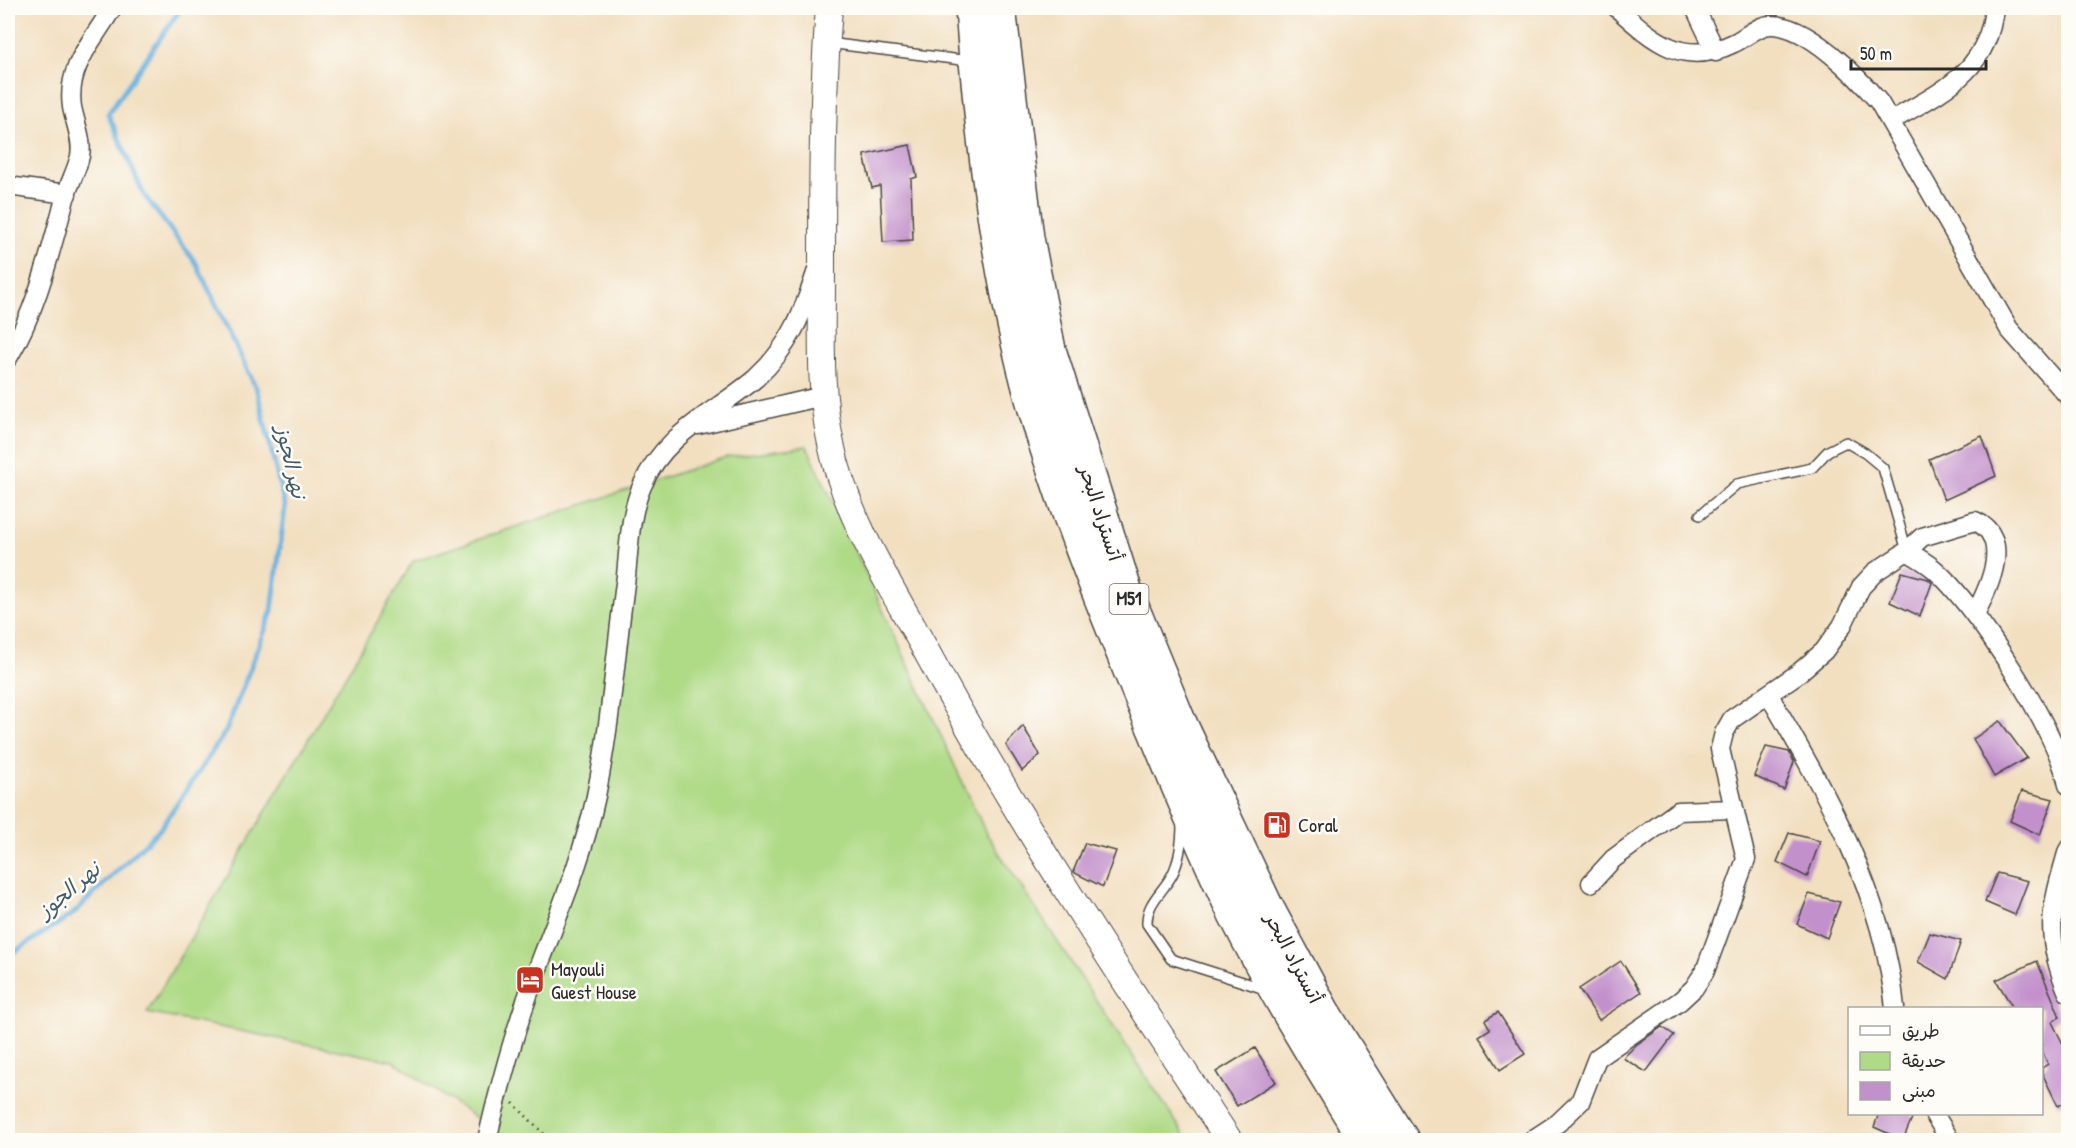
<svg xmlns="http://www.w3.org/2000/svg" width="2076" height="1148" viewBox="0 0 2076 1148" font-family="'Patrick Hand','Playpen Sans Arabic',sans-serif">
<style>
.green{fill:#afda86;stroke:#6d8258;stroke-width:1.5}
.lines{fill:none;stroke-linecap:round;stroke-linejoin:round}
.stream{stroke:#66b0de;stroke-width:5}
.building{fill:#c290cb}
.lane-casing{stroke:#494641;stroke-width:12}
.street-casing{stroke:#494641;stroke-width:21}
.secondary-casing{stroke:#494641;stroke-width:28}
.highway-casing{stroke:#494641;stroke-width:36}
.path{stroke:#494641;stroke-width:3;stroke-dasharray:1.5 4.5;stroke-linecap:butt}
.lane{stroke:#fff;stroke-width:9}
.street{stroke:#fff;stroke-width:18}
.secondary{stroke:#fff;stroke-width:26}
.highway{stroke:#fff;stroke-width:33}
.labels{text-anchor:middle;stroke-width:5;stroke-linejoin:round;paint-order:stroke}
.shield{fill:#fdfcf7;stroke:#6a6a68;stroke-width:1.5}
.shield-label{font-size:18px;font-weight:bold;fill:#2b2b2b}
.street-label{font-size:20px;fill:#2b2b2b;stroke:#fdfcf7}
.poi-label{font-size:20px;fill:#2b2b2b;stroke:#fdfcf7;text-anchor:start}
.water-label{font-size:21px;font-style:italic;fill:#405a6a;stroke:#fdfcf7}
</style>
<rect width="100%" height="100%" fill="#fdfcf7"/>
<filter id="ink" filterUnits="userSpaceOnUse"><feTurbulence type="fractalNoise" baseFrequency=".0167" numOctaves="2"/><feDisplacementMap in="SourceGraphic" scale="12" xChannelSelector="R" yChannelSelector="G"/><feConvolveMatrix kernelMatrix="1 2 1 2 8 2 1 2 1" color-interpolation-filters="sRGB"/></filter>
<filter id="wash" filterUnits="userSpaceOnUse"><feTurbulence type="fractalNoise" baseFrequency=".008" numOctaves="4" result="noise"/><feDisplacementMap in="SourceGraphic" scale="24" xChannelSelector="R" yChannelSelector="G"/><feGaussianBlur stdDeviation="1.35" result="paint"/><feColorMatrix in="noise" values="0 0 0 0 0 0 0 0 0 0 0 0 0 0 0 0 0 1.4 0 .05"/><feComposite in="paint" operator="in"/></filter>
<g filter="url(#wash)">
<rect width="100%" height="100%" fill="#f2dfc0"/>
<!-- green -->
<path class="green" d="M807,446L986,833L1188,1140H508L393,1061L147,1013L413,561L726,457Z"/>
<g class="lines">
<!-- stream -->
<path class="stream" d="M8,956L73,914L160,829L226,731L272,611L285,507L257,390L196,263L144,195L108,114L181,8"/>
</g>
<g id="blocks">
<!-- building -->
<path class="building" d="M910,145L917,177L911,179L913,240L883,242L880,186L872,188L864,155Z
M1982,436L1996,476L1944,500L1929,459Z
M1902,572L1928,579L1932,583L1920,616L1890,602Z
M2000,721L2027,758L1994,777L1973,739Z
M1023,726L1040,755L1022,771L1006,745Z
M1766,747L1789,752L1794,762L1784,790L1754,776Z
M2022,791L2053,799L2040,835L2010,821Z
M1789,833L1820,841L1807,877L1777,862Z
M1085,843L1116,851L1103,887L1073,872Z
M1997,873L2028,881L2015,915L1985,902Z
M1809,894L1840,902L1827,938L1797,924Z
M1930,933L1961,941L1948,979L1918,962Z
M1621,961L1641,992L1599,1020L1579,989Z
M2037,961L2060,1017L2052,1022L2068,1054V1101L2058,1106L2042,1073V1068L2048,1064L2042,1051V1008H2013L1996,980Z
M1498,1012L1525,1054L1500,1070L1479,1036L1490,1029L1485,1020Z
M1662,1027L1674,1035L1646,1072L1623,1058L1636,1045Z
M1255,1048L1276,1082L1237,1106L1216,1072Z
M1879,1113H1914L1903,1140L1874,1127Z"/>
</g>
</g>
<g filter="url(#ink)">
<use href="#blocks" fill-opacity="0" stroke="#494641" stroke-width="1.5"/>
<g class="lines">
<!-- lane casing -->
<g class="lane-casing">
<path id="lane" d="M828,43L969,61
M1700,515L1737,484L1812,468L1828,451L1846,442L1865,453L1883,468L1907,551
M1182,823C1182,840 1180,860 1172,875C1163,892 1146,903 1147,924L1171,959L1265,989"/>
</g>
<!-- street casing -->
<g class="street-casing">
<path id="street" d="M1617,8C1654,41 1683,68 1734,43C1745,38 1758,25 1771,25C1808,25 1857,76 1879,102L2009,329L2068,396
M1695,8L1716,52
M1891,121C1940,92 1988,73 1994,8
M8,186L67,194
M8,358C38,307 50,252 66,195C70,182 77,169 80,156C83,140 75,123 72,107C66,66 94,40 112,8
M698,425L823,396
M1907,551L1922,537L1975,521C2013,537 1989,588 1975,614
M1769,695C1826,793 1884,893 1895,1008
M2068,850C2051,909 2043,934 2068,993
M1591,883L1613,859L1678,811L1732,809
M1934,1114L1950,1140
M487,1140C498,1093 510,1047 526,1001C550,932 581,867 596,796C611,723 616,649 626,576C629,546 630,513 642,486C664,433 715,413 756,378C790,347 803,313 817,270
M1532,1140L1558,1123L1580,1102L1597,1058L1680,1001L1694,988L1705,971L1746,859L1720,749L1724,733L1732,719L1796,675L1824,651L1842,626L1861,587L1875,572L1907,551C1916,557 1926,562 1934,569C1976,605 2058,732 2068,785"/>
</g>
<!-- secondary casing -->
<g class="secondary-casing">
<path id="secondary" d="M829,8C822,99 822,190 822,282C822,336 819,391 831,444C846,517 889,583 924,647C1016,818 1123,979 1229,1140"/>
</g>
<!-- highway casing -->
<g class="highway-casing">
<path id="highway" d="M972,8C981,144 1002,303 1042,433C1071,526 1108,617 1145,707C1174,776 1202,846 1235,914C1274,991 1320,1066 1366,1140
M999,8L1027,238L1049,350L1125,590L1178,719L1266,906L1323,1012L1402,1140"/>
</g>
<!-- path -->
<path class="path" d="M513,1103L550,1140"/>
<!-- lane -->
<use href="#lane" class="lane"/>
<!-- street -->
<use href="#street" class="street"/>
<!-- secondary -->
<use href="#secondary" class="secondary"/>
<!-- highway -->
<use href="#highway" class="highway"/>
</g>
</g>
<!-- icons -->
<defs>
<g id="fuel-square" transform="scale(1.5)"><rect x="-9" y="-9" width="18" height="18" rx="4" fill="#c8321e" stroke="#fdfcf7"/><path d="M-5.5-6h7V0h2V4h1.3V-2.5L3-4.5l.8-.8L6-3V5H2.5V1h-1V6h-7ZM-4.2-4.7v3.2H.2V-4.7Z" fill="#fff"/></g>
<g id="hotel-square" transform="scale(1.5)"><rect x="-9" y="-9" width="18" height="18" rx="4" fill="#c8321e" stroke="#fdfcf7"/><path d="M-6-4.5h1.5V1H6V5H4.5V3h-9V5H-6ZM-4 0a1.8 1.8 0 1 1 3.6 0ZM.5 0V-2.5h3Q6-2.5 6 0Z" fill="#fff"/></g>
</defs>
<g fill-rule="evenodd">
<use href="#fuel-square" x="1277" y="825"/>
<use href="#hotel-square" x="530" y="980"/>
</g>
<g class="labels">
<!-- shield labels -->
<rect class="shield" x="1109.5" y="584" width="39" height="30" rx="4.5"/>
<g class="shield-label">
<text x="1129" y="605">M51</text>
</g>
<!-- street labels -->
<g class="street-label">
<text transform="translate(1101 513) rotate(72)" y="7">أتستراد البحر</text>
<text transform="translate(1294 958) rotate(62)" y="7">أتستراد البحر</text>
</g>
<!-- poi labels -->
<g class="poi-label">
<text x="1298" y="832">Coral</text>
<text x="551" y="976">Mayouli<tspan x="551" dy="23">Guest House</tspan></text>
</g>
<!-- water labels -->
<g class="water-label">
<text transform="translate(291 462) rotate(77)" y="7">نهر الجوز</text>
<text transform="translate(69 890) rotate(-40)" y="7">نهر الجوز</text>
</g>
</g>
<!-- margin -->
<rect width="2076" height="1148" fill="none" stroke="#fdfcf7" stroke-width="30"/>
<!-- legend -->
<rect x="1848" y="1007" width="195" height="108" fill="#fdfcf7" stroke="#a9a8a5" stroke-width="1.5"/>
<rect x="1860" y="1026" width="30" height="9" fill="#ffffff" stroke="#a9a8a5" stroke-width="1.5"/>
<text x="1902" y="1037" font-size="18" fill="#2b2b2b">طريق</text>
<rect x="1860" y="1052" width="30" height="18" fill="#afda86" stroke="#a9a8a5" stroke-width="1.5"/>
<text x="1902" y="1067" font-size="18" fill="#2b2b2b">حديقة</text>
<rect x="1860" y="1082" width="30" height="18" fill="#c290cb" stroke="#a9a8a5" stroke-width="1.5"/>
<text x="1902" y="1097" font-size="18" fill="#2b2b2b">مبنى</text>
<!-- scale -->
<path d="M1851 60v9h135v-9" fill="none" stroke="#2b2b2b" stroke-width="3"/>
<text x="1860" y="60" font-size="18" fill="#2b2b2b" stroke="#fdfcf7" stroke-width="4.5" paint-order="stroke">50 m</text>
</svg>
